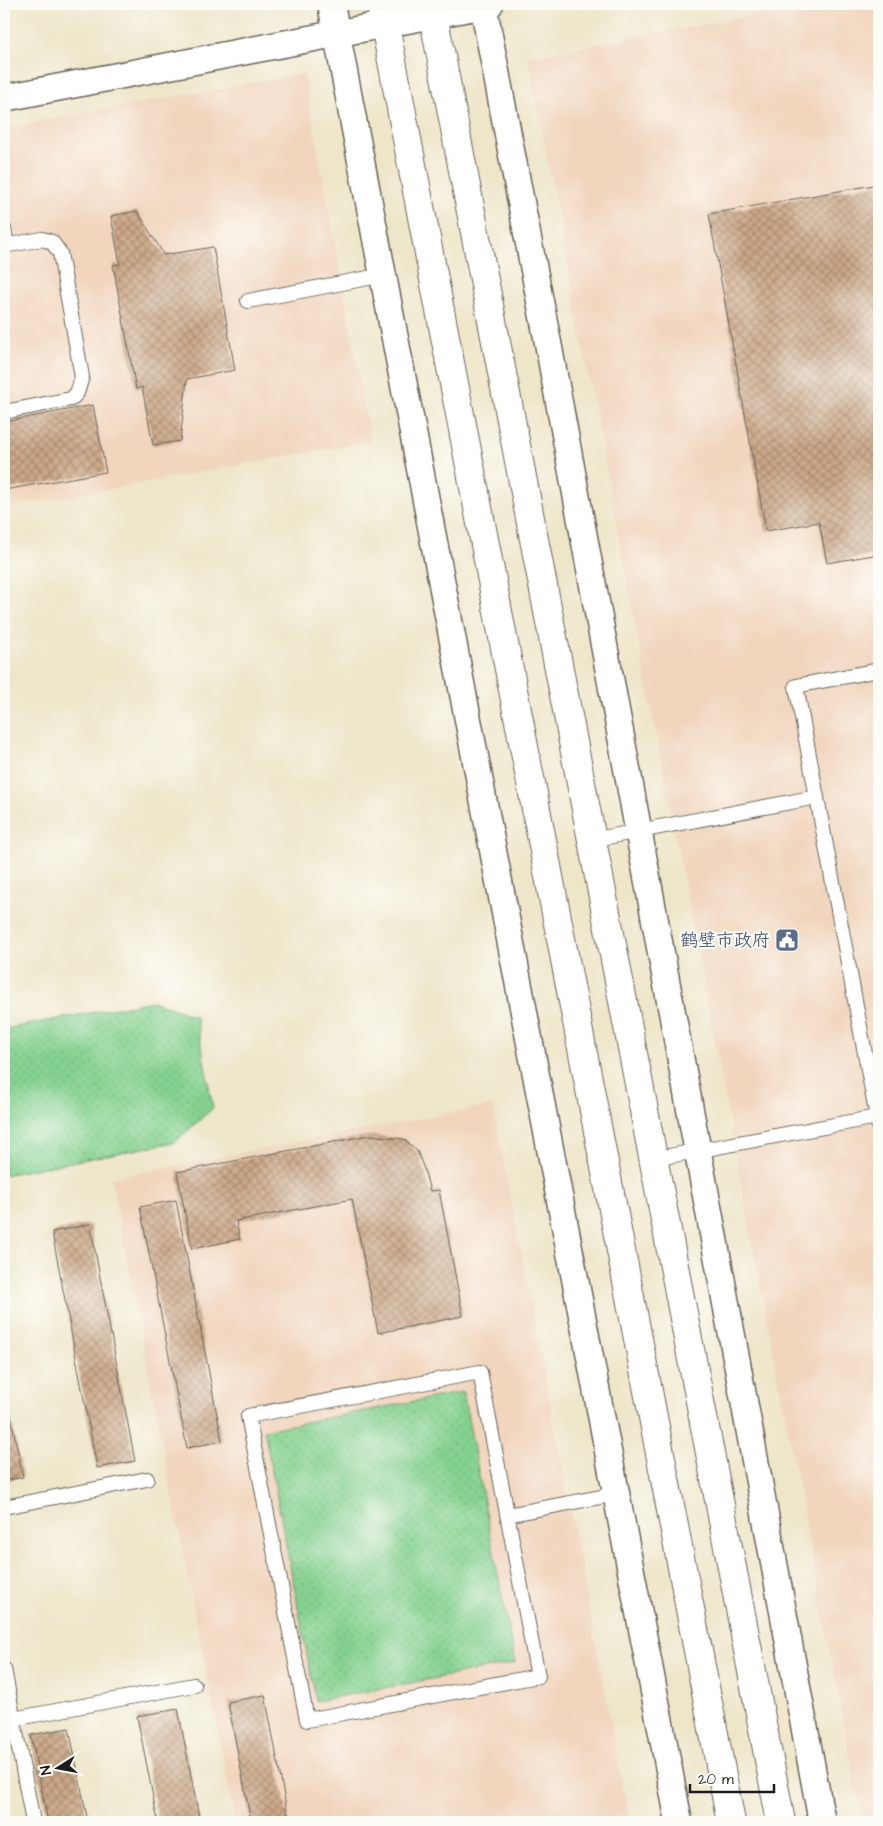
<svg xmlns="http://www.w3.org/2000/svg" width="883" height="1826" viewBox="0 0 883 1826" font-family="'Architects Daughter','LXGW WenKai TC',sans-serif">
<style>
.built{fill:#f1d5bd}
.grass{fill:url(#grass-dots);stroke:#507756}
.building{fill:url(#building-cross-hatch)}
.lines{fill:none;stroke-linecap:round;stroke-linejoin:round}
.lane-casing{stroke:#666359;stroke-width:16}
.street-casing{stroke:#666359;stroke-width:29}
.primary-casing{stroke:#666359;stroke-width:30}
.lane{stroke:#fff;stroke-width:14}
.street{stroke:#fff;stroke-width:26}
.primary{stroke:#fff;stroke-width:28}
.labels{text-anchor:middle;stroke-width:4;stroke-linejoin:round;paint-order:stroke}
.service-label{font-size:18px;fill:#4e5e75;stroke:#fdfcf7;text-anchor:end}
</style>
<defs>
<pattern id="grass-dots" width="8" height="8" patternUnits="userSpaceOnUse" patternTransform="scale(1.25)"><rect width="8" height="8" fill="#85d290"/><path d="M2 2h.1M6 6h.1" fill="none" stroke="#72b47c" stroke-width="1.8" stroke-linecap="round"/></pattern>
<pattern id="building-cross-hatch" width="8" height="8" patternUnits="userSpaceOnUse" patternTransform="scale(1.25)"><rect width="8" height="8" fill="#cca888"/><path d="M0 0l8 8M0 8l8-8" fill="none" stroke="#a5886e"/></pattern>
</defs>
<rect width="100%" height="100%" fill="#fdfcf7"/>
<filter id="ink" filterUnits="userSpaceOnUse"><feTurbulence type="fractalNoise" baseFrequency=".02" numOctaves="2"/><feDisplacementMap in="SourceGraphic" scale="10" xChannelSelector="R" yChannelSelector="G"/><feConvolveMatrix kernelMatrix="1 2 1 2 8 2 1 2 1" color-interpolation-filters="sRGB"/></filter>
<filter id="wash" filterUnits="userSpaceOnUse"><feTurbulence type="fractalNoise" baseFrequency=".0096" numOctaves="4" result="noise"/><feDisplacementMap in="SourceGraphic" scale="20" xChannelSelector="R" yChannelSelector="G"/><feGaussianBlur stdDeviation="1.12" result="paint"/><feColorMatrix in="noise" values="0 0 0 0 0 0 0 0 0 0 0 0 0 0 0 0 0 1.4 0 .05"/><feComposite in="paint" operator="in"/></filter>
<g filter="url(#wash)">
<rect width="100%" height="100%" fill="#eee6c9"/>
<!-- built -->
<path class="built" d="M812,4H879V1822H862L528,57Z
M304,73L371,441L4,508V128Z
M493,1105L630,1822H235L111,1178Z"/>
<!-- grass -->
<path class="grass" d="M153,1001L196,1017L213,1108L175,1142L4,1175V1029Z
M463,1392L515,1663L316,1701L264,1430Z"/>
<g id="blocks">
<!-- building -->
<path class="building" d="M879,184V554L827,563L819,522L766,531L709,214Z
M137,211L164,255L213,247L235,370L187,379L180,441L153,445L142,387L136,389L113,265L120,264L111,216Z
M93,405L106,472L4,490V422Z
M370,1135L404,1139L417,1151L424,1169L430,1191L439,1190L463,1316L378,1333L352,1199L236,1221L240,1239L192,1249L177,1172Z
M176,1200L222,1441L187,1448L140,1207Z
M90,1224L135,1461L97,1468L52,1232Z
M4,1383L23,1477L4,1481Z
M265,1695L289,1822H251L228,1702Z
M178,1709L200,1822H158L137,1716Z
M69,1728L88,1822H48L31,1735Z"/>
</g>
</g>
<g filter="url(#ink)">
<use href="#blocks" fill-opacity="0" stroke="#666359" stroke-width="1"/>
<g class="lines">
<!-- lane casing -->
<g class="lane-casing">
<path id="lane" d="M4,229L7,245
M4,246L42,239L52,242L60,253L82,377L77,393L71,399L4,412
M248,301L384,275
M879,670L796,686L879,1128
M592,840L817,797
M653,1159L877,1117
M480,1372L538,1676L307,1720L248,1416Z
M4,1507L147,1479
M507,1515L616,1494
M4,1669L33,1822
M13,1719L194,1685"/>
</g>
<!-- street casing -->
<g class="street-casing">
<path id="street" d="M331,4L679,1822
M483,4L549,348L822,1822
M4,98L490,4"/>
</g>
<!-- primary casing -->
<g class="primary-casing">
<path id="primary" d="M381,4L731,1822
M431,4L781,1822"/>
</g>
<!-- lane -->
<use href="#lane" class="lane"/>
<!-- street -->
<use href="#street" class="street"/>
<!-- primary -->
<use href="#primary" class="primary"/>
</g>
</g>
<!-- icons -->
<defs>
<g id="civic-square" transform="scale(1.25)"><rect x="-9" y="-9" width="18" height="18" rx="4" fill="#5c6f8a" stroke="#fdfcf7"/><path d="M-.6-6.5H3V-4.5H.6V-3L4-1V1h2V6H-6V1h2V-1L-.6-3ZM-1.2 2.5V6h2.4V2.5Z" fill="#fff"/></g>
</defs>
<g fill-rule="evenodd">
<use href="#civic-square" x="787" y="940"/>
</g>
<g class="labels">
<!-- service labels -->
<g class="service-label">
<text x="770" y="946">鹤壁市政府</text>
</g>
</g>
<!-- margin -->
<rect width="883" height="1826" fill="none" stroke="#fdfcf7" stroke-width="20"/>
<!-- north arrow -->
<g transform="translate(58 1768) rotate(259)" stroke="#fdfcf7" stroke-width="4" paint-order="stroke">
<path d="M0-4L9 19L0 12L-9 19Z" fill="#1c1c1c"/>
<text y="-8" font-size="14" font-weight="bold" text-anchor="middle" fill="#1c1c1c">N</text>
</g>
<!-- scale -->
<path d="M690 1784v8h84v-8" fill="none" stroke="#1c1c1c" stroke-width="2.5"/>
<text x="698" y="1784" font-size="15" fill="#1c1c1c" stroke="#fdfcf7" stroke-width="4" paint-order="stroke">20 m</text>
</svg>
